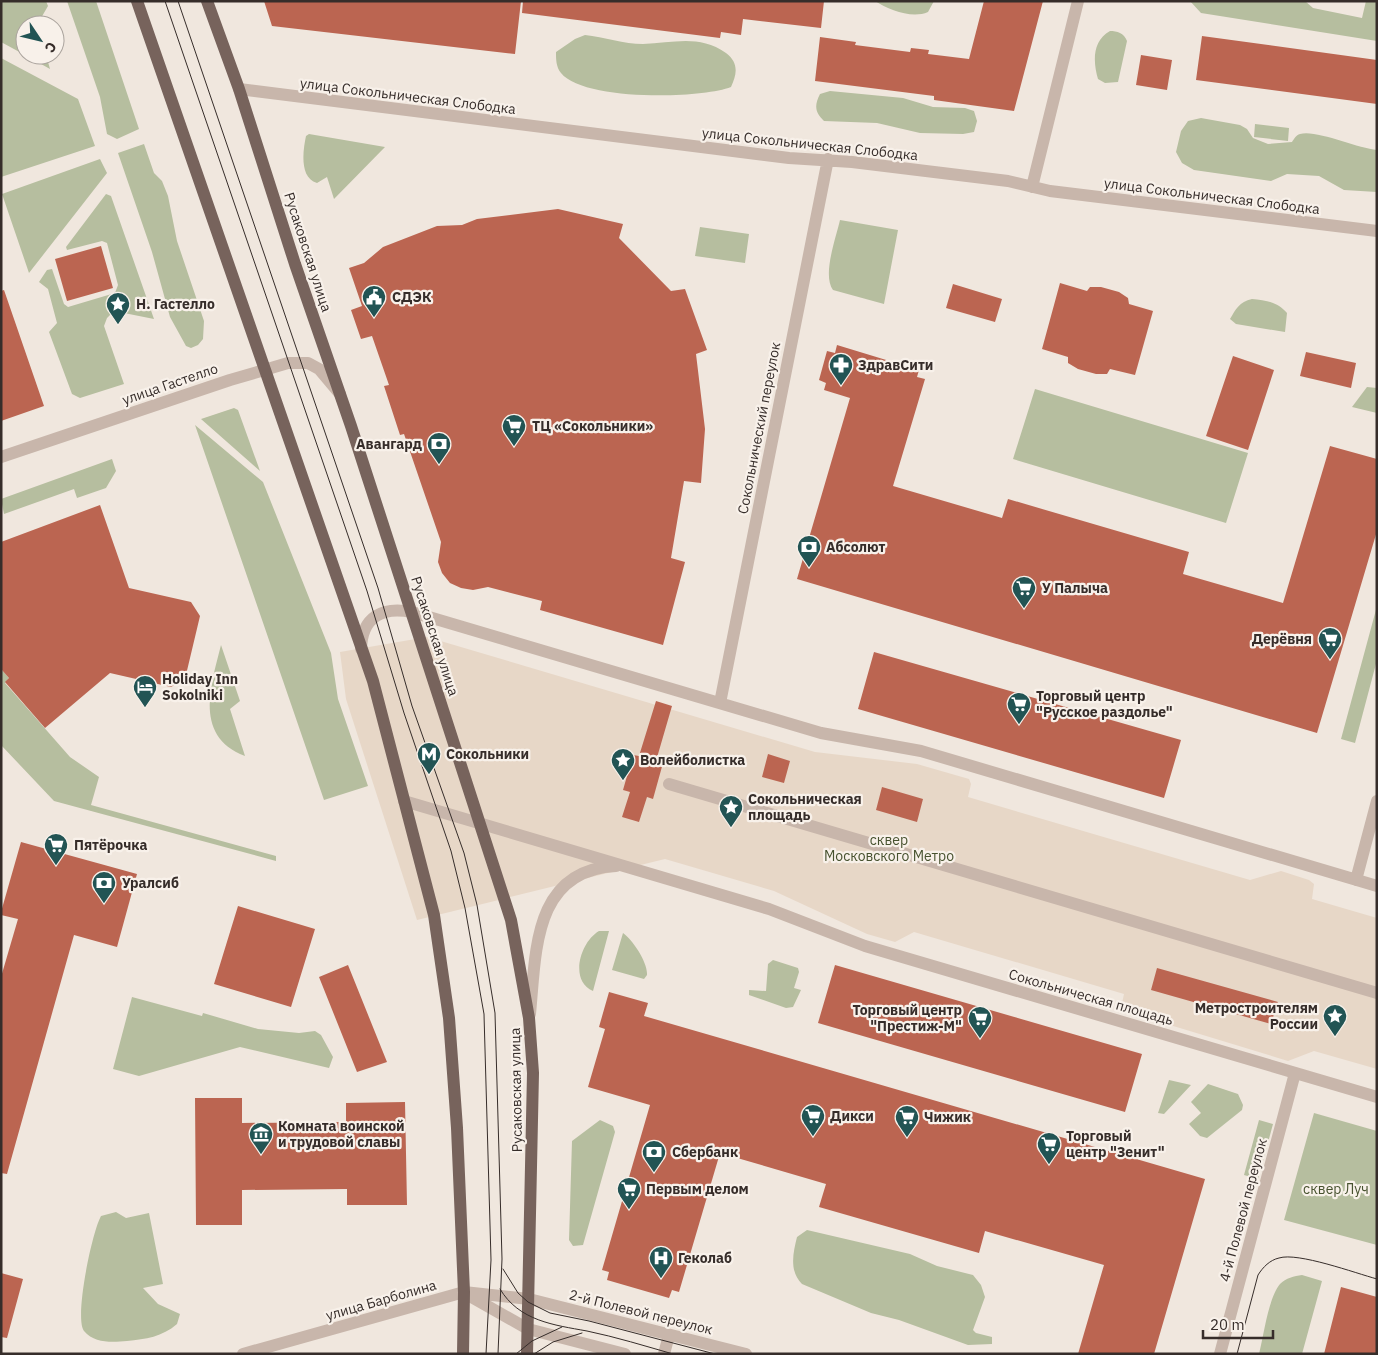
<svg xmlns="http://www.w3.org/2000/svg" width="1378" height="1355" viewBox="0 0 1378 1355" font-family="'IBM Plex Sans',sans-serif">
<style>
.green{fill:#b6be9f}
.plaza{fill:#e7d7c7}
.building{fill:#bb6551}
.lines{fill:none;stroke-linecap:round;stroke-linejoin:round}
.pedestrian{stroke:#c8b6ab;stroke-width:12}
.minor{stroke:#c8b6ab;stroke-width:12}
.primary{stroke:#77635c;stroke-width:12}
.tram{stroke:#362d2a;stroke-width:1}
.labels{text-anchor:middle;stroke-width:4.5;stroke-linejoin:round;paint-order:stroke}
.street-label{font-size:14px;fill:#362d2a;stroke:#f8f1ea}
.poi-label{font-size:14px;font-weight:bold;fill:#362d2a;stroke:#f8f1ea;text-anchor:start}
.park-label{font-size:14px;fill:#47522f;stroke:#f8f1ea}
</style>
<rect width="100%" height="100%" fill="#f0e7de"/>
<!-- green -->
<path class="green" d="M1,1H46L48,6L37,25H25V55L1,42Z
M67,1H96L139,129L117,139L107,134L100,97Z
M875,1H934L928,12C912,19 889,10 875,1Z
M1190,1H1305L1313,8L1362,18L1366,1H1377V41L1201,13Z
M1110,31C1117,31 1124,33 1127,41L1118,82L1105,83L1098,79C1093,62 1092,41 1110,31Z
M585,35C604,37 624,44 643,44C673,43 699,34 726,53C739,63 737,74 731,87C700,99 583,101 561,73C556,67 556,59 556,52L575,39Z
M25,55H46L50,69Z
M1,58L78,99L95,146L1,177Z
M830,91L903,98L933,107L965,108L974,111L977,121L974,132L963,134L920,133L877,123L824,121C815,112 814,106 820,94Z
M1201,118L1240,125L1247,129L1253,138L1268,144L1292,142C1294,139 1296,135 1300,134C1315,129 1357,148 1377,150V192L1344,190L1319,176L1287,174L1271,181L1194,170L1182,163L1176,152L1181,131L1188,121Z
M1255,124L1289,128L1288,141L1254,137Z
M309,134L385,147L334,199L327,177L317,183C299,178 303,150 306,136Z
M144,144L154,173L162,181L168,196L177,241L204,321L203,339L198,345L191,348L186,346L170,317L152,252L118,153Z
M100,159L107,173L29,273L2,194Z
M106,194L111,196L154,319L114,311L107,318L104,326L124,384L80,398L72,394L49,332L57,323L48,289L39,282L47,270L52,269L64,304L68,307L115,293L118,285L107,243L102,241L67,250L66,247Z
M840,220L898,230L884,304L833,290C822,275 836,238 840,220Z
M700,227L749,234L745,263L695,256Z
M1252,299C1265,300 1278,302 1287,313L1285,332L1236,324L1230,319C1236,309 1239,302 1252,299Z
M1367,387L1377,388V413L1352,407Z
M1035,389L1248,453L1226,523L1013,459Z
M234,408L238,410L260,471L201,419Z
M195,425L263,482L331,653L338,699L368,786L324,800Z
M112,459L116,471L106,488L77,498L74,489L4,514L1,499Z
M1377,606V660L1355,743L1341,739Z
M221,645L240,701L230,709L245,756C193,736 211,685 221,645Z
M1,669L9,678L5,683L70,757L99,777L91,805L276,856V861L54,801L1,745Z
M599,931H609L593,991C569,981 580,942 599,931Z
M623,933C633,940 648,963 647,975L644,979L612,970Z
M773,960L798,968L799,972L794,988L801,990L793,1007L786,1008L749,995V990L766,991L768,964Z
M132,997L202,1016L203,1013L258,1029L299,1033L315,1031L321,1035L333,1057L329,1068L240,1047L139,1076L113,1069Z
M1169,1080L1191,1085L1164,1114L1158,1113Z
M1208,1084L1238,1094L1243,1105L1242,1110L1207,1138L1200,1136L1189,1124L1201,1113L1191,1102Z
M1314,1113L1377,1131V1245L1284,1220Z
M600,1120L613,1126L615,1132L583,1245L573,1246L569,1240L572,1141Z
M1259,1120L1273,1124L1258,1179L1244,1175Z
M116,1212L126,1218L149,1213L163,1284L143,1288L158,1304L180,1314L177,1324C162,1337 146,1339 127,1341C113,1342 95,1344 84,1331C74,1318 92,1232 101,1216Z
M807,1230L910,1254L937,1266L973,1275L981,1285L985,1297L973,1330L976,1333L992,1337V1344L968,1345L899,1320L871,1313L802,1284C789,1271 793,1253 797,1237Z
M1302,1275L1322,1281L1302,1354H1259C1264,1335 1268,1299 1280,1284C1286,1278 1294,1276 1302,1275Z"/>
<!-- plaza -->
<path class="plaza" d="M427,637L815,752L917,764L969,779L971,784L968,797L1250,880L1281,871L1309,880L1314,884L1312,899L1377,918V1069L1314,1051L1288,1061L1124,1011L1121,1008L1124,994L914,932L895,942L867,934L774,891L665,859L417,920L346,699L340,652Z"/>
<!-- building -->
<path class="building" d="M264,1H521L515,54L272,26Z
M523,1H824L821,28L743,19L741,35L721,32L720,38L522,13Z
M984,1H1043L1014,111L934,100V96L815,81L820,37L856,42L855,45L910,52L911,48L929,50L928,54L969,59Z
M1202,36L1377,60V104L1196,80Z
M1141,55L1172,60L1167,90L1136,85Z
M558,209L623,224L619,238L671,291L685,289L707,350L696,354L705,429L701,483L684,481L671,558L685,562L663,645L540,610L542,601L488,587L473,590L461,588L450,583L442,573L438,562L441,542L404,434L400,435L384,386L389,385L372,336L361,339L351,310L362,306L349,268L364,263L383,247L437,226L462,225L477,219Z
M101,246L113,288L67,301L55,259Z
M1060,283L1087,291L1090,287H1101L1119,292L1128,298L1129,304L1153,311L1135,375L1110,369L1107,374H1096L1078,369L1068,363V357L1042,349Z
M953,284L1002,299L995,322L946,308Z
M4,290L44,406L1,421V291Z
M837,345L919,370L917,377L925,379L893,486L1002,518L1008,499L1189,552L1183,574L1283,603L1330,446L1377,459V531L1317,733L797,579L850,398L824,390L826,383L819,380L827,351L835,353Z
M1306,352L1356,363L1351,388L1300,376Z
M1233,356L1274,370L1248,450L1206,436Z
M100,505L129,588L191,602L200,616L185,679L171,687L110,673L45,728L5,682L9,678L1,669V542Z
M874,652L1181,740L1164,798L858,709Z
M656,701L672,706L656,761L663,763L653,799L647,797L639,822L622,817L630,792L623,790L633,755L639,756Z
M768,754L790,761L784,783L762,777Z
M882,787L923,799L917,822L876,810Z
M21,842L137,874L117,947L74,935L7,1174L1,1173V977L18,919L1,915V912Z
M238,906L315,929L291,1007L214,984Z
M348,965L387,1062L357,1072L319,977Z
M835,965L1142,1054L1125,1112L818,1023Z
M1157,968L1278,1002L1271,1024L1151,990Z
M609,992L648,1003L644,1016L1205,1179L1154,1354H1078L1104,1265L985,1231L979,1253L819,1207L826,1184L720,1153L679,1292L672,1290L669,1298L607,1280L609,1272L602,1270L650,1105L588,1087L605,1029L599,1027Z
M195,1098H242V1123L346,1122V1103L405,1102L407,1205H347V1189L242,1190V1225H196Z
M1,1273L23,1279L7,1338L1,1337Z
M1341,1287L1377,1297V1354H1324Z"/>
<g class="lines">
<!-- pedestrian -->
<path class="pedestrian" d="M669,784L1377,993"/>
<!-- minor -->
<path class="minor" d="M239,89L789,158L852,162L1008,181L1050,191L1377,231
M1032,187L1078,1
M1,457L230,380L288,363H308L319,369L340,394
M361,649C362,617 382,606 412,612L821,733L921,751L1377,886
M720,703L828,159
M404,801L769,909L865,946L1377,1097
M1356,880L1377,801
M530,1014C536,952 533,870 616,866
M468,1295L528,1329L625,1354
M243,1354L464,1292L529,1299L746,1354
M664,1354L669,1335
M1220,1354L1295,1073"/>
<!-- primary -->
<path class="primary" d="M137,1L373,681L434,915L449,1018L457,1128L464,1292L463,1354
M207,1L239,89L295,264L351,426L511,920L529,1018L533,1073L527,1354"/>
<!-- tram -->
<path class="tram" d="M165,1L367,591L404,713L451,851L465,908L484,1014L491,1260L486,1354
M178,1L378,588L412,706L464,853L477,905L495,1013L502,1259L498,1354
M503,1269L518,1293L528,1302L550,1313L589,1321L715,1354
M500,1289C519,1321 554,1325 587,1331C616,1337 645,1346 673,1354
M516,1354L532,1341L562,1327
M534,1354L553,1342L582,1333
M1237,1354L1258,1275C1263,1267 1270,1260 1279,1258C1298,1252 1355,1273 1377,1279"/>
</g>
<!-- icons -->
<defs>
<g id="civic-pin" transform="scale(1.25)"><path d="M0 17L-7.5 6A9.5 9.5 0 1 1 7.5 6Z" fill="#225454" stroke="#f8f1ea"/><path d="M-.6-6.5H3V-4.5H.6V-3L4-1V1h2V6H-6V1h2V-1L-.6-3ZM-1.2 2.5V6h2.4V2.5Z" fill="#fff"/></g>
<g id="sight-pin" transform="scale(1.25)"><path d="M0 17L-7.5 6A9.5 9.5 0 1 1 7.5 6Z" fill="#225454" stroke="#f8f1ea"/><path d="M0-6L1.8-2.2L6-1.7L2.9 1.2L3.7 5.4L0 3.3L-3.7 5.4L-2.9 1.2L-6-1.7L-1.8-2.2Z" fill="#fff"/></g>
<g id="pharmacy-pin" transform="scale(1.25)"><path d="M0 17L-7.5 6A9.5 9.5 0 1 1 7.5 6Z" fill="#225454" stroke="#f8f1ea"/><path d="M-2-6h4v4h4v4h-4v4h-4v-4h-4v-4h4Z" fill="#fff"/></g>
<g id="supermarket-pin" transform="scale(1.25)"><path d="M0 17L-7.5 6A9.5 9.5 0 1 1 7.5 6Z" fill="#225454" stroke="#f8f1ea"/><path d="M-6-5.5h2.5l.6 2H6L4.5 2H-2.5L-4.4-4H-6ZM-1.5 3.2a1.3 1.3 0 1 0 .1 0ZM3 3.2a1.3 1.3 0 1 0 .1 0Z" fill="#fff"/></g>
<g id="bank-pin" transform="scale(1.25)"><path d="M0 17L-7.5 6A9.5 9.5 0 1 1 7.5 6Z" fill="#225454" stroke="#f8f1ea"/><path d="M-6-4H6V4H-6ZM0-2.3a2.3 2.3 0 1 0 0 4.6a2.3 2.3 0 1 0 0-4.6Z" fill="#fff"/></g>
<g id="hotel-pin" transform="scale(1.25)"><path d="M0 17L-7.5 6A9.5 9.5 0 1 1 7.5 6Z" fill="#225454" stroke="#f8f1ea"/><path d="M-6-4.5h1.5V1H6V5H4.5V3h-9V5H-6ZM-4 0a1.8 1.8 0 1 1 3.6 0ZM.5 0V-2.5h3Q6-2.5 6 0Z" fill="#fff"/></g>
<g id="metro-pin" transform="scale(1.25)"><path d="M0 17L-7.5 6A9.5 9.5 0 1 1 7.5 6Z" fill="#225454" stroke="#f8f1ea"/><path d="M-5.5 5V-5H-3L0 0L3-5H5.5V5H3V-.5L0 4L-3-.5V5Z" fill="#fff"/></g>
<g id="museum-pin" transform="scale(1.25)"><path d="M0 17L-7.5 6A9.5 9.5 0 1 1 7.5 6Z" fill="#225454" stroke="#f8f1ea"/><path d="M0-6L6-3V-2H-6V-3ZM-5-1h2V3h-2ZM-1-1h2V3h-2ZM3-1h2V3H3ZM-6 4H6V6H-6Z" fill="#fff"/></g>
<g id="hospital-pin" transform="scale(1.25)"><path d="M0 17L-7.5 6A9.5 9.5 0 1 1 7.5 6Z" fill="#225454" stroke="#f8f1ea"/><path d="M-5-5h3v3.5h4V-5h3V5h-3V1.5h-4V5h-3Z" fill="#fff"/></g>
</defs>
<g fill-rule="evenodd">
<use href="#civic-pin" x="374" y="297"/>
<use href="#sight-pin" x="118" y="304"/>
<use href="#pharmacy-pin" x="841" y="365"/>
<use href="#supermarket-pin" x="514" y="426"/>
<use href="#bank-pin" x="439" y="444"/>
<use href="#bank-pin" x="809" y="547"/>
<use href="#supermarket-pin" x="1024" y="588"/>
<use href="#supermarket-pin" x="1330" y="639"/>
<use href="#hotel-pin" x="145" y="687"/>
<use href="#supermarket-pin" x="1019" y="704"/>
<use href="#metro-pin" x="429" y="754"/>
<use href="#sight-pin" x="623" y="760"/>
<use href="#sight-pin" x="731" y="807"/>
<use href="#supermarket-pin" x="56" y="845"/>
<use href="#bank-pin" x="104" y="883"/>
<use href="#sight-pin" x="1335" y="1016"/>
<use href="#supermarket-pin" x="980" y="1018"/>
<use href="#supermarket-pin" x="813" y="1116"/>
<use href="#supermarket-pin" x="907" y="1117"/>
<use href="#museum-pin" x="261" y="1134"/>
<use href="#supermarket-pin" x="1049" y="1144"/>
<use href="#bank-pin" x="654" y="1152"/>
<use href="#supermarket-pin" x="629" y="1189"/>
<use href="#hospital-pin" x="661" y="1258"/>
</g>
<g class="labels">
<!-- street labels -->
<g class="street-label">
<text transform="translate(408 96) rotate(7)" y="5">улица Сокольническая Слободка</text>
<text transform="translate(810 144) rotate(6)" y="5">улица Сокольническая Слободка</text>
<text transform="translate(1212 196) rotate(7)" y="5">улица Сокольническая Слободка</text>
<text transform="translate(308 252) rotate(72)" y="5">Русаковская улица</text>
<text transform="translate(170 384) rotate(-19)" y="5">улица Гастелло</text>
<text transform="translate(759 428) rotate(-79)" y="5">Сокольнический переулок</text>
<text transform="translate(435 636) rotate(72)" y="5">Русаковская улица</text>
<text transform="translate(1091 997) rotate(16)" y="5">Сокольническая площадь</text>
<text transform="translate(516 1090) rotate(-91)" y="5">Русаковская улица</text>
<text transform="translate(1243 1210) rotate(-75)" y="5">4-й Полевой переулок</text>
<text transform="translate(381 1300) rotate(-16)" y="5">улица Барболина</text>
<text transform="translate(641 1312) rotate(14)" y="5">2-й Полевой переулок</text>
</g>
<!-- poi labels -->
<g class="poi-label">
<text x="392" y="302">СДЭК</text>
<text x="136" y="309">Н. Гастелло</text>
<text x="858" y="370">ЗдравСити</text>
<text x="532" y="431">ТЦ «Сокольники»</text>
<text x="422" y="449" text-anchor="end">Авангард</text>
<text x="826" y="552">Абсолют</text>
<text x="1042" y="593">У Палыча</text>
<text x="1312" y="644" text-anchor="end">Дерёвня</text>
<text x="162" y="684">Holiday Inn<tspan x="162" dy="16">Sokolniki</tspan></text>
<text x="1036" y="701">Торговый центр<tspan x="1036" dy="16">"Русское раздолье"</tspan></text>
<text x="446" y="759">Сокольники</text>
<text x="640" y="765">Волейболистка</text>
<text x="748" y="804">Сокольническая<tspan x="748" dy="16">площадь</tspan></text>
<text x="74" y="850">Пятёрочка</text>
<text x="122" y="888">Уралсиб</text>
<text x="1318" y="1013" text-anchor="end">Метростроителям<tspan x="1318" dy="16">России</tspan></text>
<text x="962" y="1015" text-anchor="end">Торговый центр<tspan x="962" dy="16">"Престиж-М"</tspan></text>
<text x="830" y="1121">Дикси</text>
<text x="924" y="1122">Чижик</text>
<text x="278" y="1131">Комната воинской<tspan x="278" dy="16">и трудовой славы</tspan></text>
<text x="1066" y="1141">Торговый<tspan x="1066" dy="16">центр "Зенит"</tspan></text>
<text x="672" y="1157">Сбербанк</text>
<text x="646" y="1194">Первым делом</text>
<text x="678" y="1263">Геколаб</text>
</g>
<!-- park labels -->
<g class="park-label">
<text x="889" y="845">сквер<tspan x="889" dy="16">Московского Метро</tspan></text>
<text x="1336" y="1194">сквер Луч</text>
</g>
</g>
<!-- border -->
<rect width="1378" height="1355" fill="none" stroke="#362d2a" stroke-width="5"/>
<!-- north arrow -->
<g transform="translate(40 40) rotate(125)"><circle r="24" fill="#f8f1ea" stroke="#aaa39d"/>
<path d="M0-4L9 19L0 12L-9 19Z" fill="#225454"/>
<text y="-8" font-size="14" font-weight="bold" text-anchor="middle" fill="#362d2a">С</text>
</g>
<!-- scale -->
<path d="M1203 1330v8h70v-8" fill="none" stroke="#362d2a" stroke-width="2.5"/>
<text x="1210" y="1330" font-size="15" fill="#362d2a" stroke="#f8f1ea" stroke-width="4" paint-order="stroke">20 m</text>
</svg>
